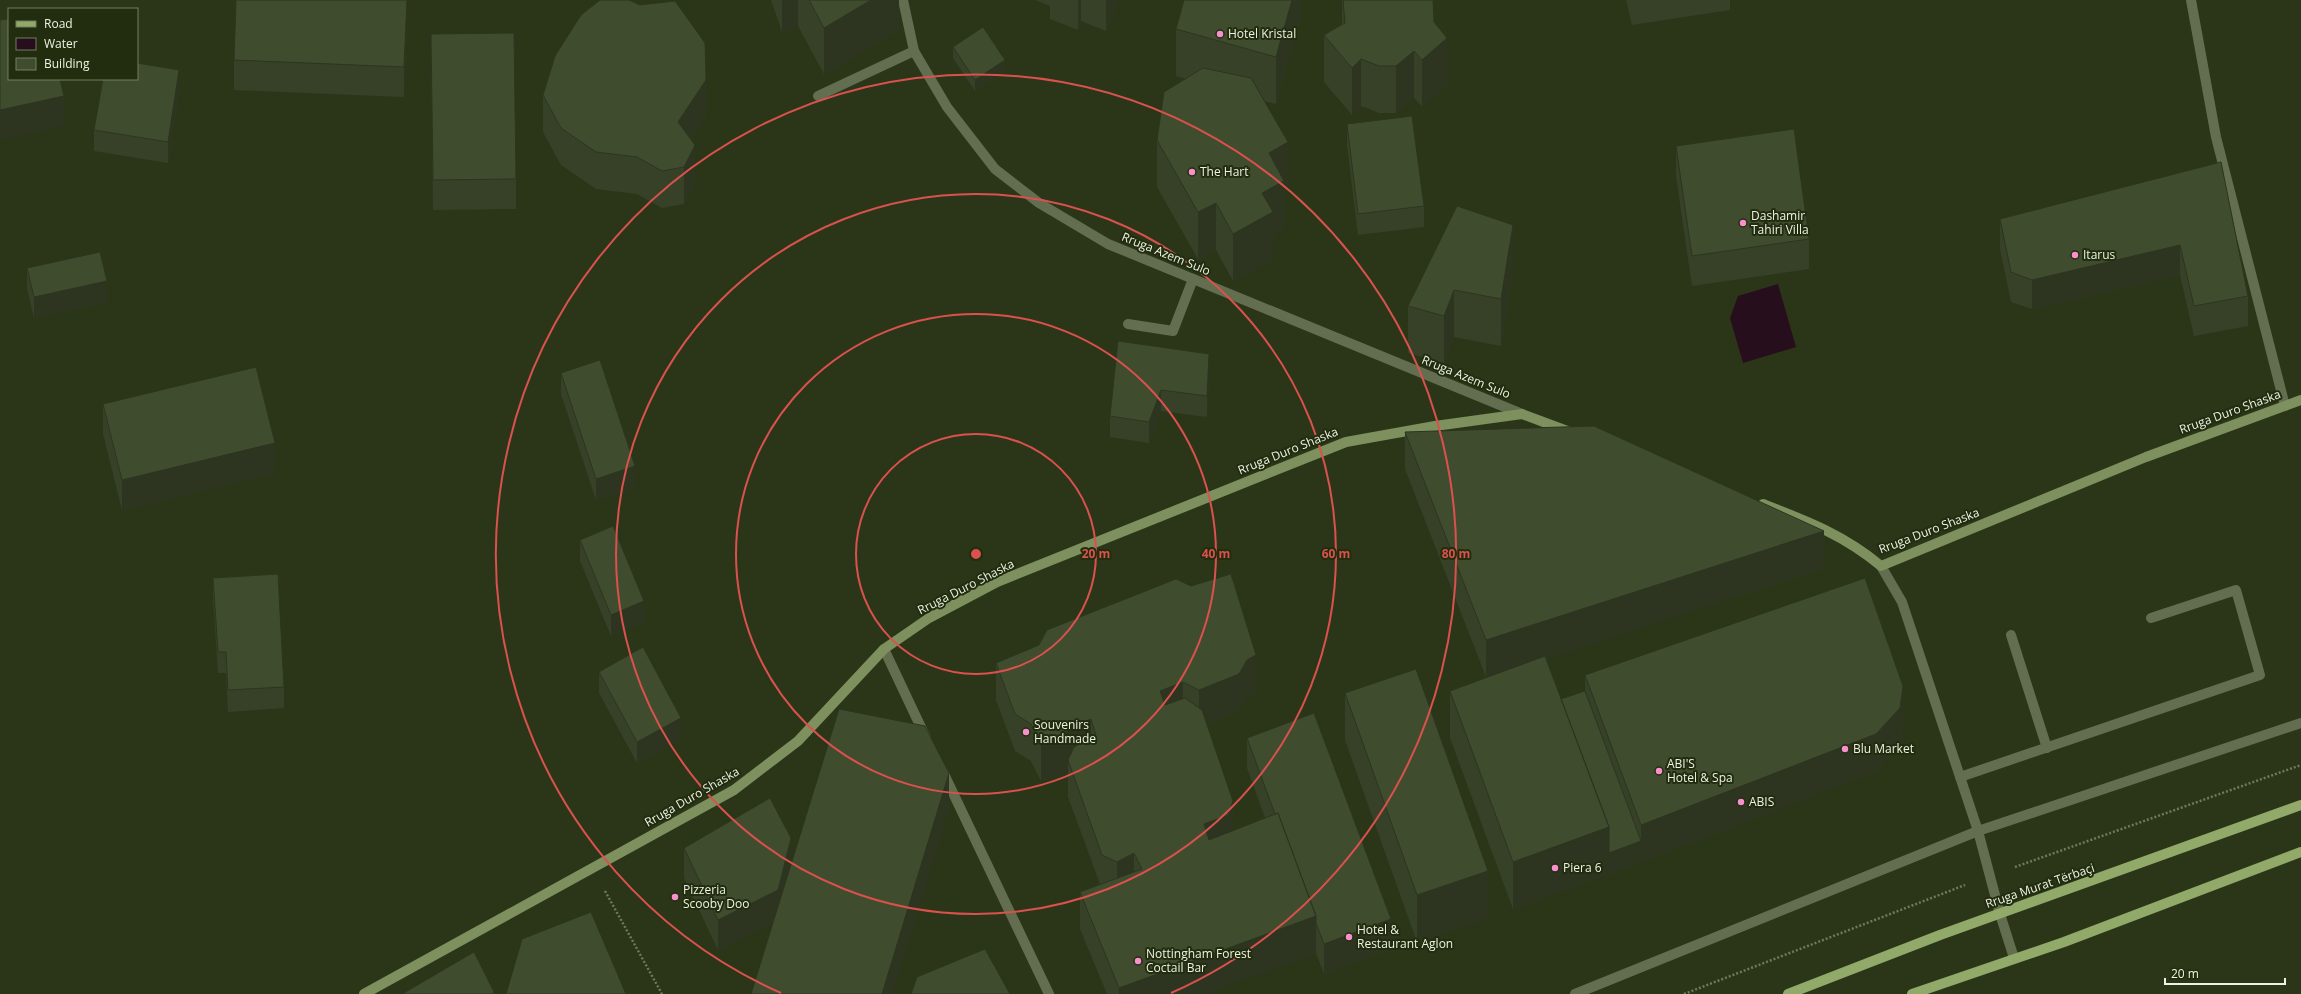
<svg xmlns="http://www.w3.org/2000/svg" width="2301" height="994" viewBox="0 0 2301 994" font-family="'Open Sans',sans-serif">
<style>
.water{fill:#270e1d}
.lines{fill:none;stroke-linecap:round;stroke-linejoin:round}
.path{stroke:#6f7860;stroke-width:2.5;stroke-dasharray:2 2;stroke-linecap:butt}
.service{stroke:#626e4f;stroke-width:10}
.pedestrian{stroke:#626e4f;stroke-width:10}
.minor{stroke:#626e4f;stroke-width:10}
.secondary{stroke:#7d905e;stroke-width:10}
.primary{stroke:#91a969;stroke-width:10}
.wall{fill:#374128}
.shaded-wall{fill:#2d3520}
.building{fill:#404c2e;stroke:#2d3520}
.ring{fill:none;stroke:#da514d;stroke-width:2}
.poi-dot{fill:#f790cd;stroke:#222c0f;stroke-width:1.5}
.labels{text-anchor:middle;stroke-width:4;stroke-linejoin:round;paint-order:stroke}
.poi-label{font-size:12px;fill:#ecf3e2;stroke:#222c0f;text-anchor:start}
.street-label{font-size:12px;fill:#ecf3e2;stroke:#222c0f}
.centre{fill:#da514d;stroke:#222c0f;stroke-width:2}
.ring-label{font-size:12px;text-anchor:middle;font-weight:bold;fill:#da514d;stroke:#222c0f;stroke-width:4;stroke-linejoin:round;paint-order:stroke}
</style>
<rect width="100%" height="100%" fill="#2b3619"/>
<!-- water -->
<path class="water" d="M1778,284L1796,347L1743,363L1730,318L1738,296Z"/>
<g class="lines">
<!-- path -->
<path class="path" d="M2015,867L2301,765
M605,891L662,994
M1684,994L1965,885"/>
<!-- service -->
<path class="service" d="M818,96L914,51
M1128,324L1173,331L1193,279
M2011,635L2047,748
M884,649L926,738
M943,772L1049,994
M1960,777L2260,675L2236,590L2151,618"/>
<!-- pedestrian -->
<path class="pedestrian" d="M1575,994L1978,831L2301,723"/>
<!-- minor -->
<path class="minor" d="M903,0L914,51L947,107L995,169L1039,203L1108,244L1522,414
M2191,0L2216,137L2285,406
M1881,566L1902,602L1978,831L2000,914L2014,958"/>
<!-- secondary -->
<path class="secondary" d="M1763,504C1807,521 1844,535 1881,566L2146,457L2301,400
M364,994L734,790L798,741L884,649L929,618L997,582L1346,442L1435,426L1522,414L1570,432"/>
<!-- primary -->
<path class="primary" d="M1788,994L1940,935L2301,805
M1912,994L2064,942L2301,852"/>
</g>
<!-- wall -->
<path class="wall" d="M771,0H899V30L824,74L798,26L782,32Z
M1035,0H1118L1106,31L1081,21L1078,30L1050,19V6Z
M1301,0V16L1276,104L1264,101L1288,189L1284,191V228L1273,234V259L1233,281L1216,250L1198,259L1157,187V140L1186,79L1176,76V29Z
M1342,0H1433L1434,22L1447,85L1422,106L1414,98L1396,113H1379L1361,106L1352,115L1324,82V35L1342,24Z
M1626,0H1730V10L1632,25Z
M407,23L404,97L234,90V60Z
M431,34L516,179V209L433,210Z
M953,47L1005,71L975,91L953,58Z
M179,91L168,163L94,151V130Z
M543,95L706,117L691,139L695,182L684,204L662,208L637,194L596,189L561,165L543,132Z
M1347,124L1424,206V227L1358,235L1347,145Z
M1676,146L1809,239V269L1692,286L1676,176Z
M2221,162L2248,296V326L2194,336L2180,275L2032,309L2011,302L2000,249V219Z
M1457,206L1513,272L1501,346L1454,337L1444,363L1408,353V306Z
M27,268L107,302L34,318L27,289Z
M1118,341L1209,375L1207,417L1161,411L1149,443L1110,437V416Z
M561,373L635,488L596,500L561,394Z
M103,404L275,473L122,510L103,434Z
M1405,432L1824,568L1546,658L1561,699L1585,691V675L1903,723L1900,745L1876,771L1641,862L1513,909L1450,738V691L1486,677L1405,469Z
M580,540L644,622L611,636L580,561Z
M213,578L284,687V708L228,712L226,673H218L213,599Z
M1039,645L1256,692L1247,697L1239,711L1207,724L1233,831L1265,818L1247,768V738L1391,949L1324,974L1316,953L1204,994H1107L1080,929V892L1100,884L1068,797V767L1061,775L1041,781L1031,761L1015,751L996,700V663Z
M599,672L681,739L637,763L599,693Z
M1345,693L1488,918L1417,942L1345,740Z
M949,810L773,922L718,950L684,878V848L791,867Z"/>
<!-- shaded-wall -->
<path class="shaded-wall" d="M407,0V23L404,97V67Z
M782,0H798V26L782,32Z
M871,0H899V30L824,74V28Z
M1078,0H1081V21L1078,30Z
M1106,0H1118L1106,31Z
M1292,0H1301V16L1276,104V57Z
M1447,38V85L1422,106V60Z
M1414,51V98L1396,113V66Z
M1361,59V106L1352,115V68Z
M1005,60V71L975,91V80Z
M179,70V91L168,163V142Z
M706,80V117L678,159V122Z
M64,96V126L0,140V110Z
M1288,142V189L1284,191V228L1273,234V259L1233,281V234L1262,193L1269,153Z
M695,145V182L684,204V167Z
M1216,203V250L1198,259V212Z
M1513,225V272L1501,346V299Z
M2180,245V275L2032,309V280Z
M107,281V302L34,318V297Z
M1454,290V337L1444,363V316Z
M1209,354V375L1207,417V396Z
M1161,390V411L1149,443V422Z
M275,443V473L122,510V480Z
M635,466V488L596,500V479Z
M1824,531V568L1486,678V640Z
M644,601V622L611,636V615Z
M1256,655V692L1247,697L1239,711L1199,727V690L1247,660Z
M1183,682V720L1160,729V691Z
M1903,686V723L1900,745L1876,771L1641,862L1513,909V862L1609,827L1641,841V825Z
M681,718V739L637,763V742Z
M1091,719V756L1068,760V767L1061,775L1041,781V743L1069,728Z
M949,773V810L893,994H882Z
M1233,801V838L1204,861V824Z
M791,838V868L778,920L718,950V920Z
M1134,853V890L1117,899V862Z
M1488,871V918L1417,942V895Z
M1316,916V954L1204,994H1119V988Z
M1391,919V949L1324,974V944Z"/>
<!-- building -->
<path class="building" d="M236,0H407L404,67L234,60Z
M600,0H629L640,5L675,1L705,43L706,80L678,122L695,145L684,167L662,171L637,157L596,152L561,128L543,95L555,56L581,15Z
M809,0H871L824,28Z
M1184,0H1292L1276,57L1176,29Z
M1343,0H1433L1434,22L1447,38L1422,60L1414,51L1396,66H1379L1361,59L1352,68L1324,35L1345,23Z
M9,19V79H60L64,96L0,110V20Z
M983,27L1005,60L975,80L953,47Z
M514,33L516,179L433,180L431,34Z
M137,63L179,70L168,142L94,130L103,79H137Z
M1203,68L1251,78L1288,142L1269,153L1284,181L1262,193L1273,212L1233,234L1216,203L1198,212L1157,140L1164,92Z
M1412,116L1424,206L1358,214L1347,124Z
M1794,129L1809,239L1692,256L1676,146Z
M2221,162L2248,296L2194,306L2180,245L2032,280L2011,272L2000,219Z
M1457,206L1513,225L1501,299L1454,290L1444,316L1408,306Z
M100,252L107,281L34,297L27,268Z
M1118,341L1209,354L1207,396L1161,390L1149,422L1110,416Z
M600,360L635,466L596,479L561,373Z
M256,367L275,443L122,480L103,404Z
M1594,426L1824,531L1486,640L1405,432Z
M613,526L644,601L611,615L580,540Z
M278,574L284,687L228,690L226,652H218L213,578Z
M1231,574L1256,655L1247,660L1239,674L1199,690L1183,682L1160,691L1165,705L1185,698L1202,710L1233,801L1228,815L1204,824L1209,840L1278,813L1316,916L1119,988L1080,892L1142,869L1134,853L1117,862L1102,855L1068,760L1074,747L1096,735L1091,719L1069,728L1061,738L1041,743L1031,724L1015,714L996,663L1039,645L1047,630L1176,579L1191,586Z
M1865,578L1903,686L1900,708L1876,734L1641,825L1585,675Z
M643,647L681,718L637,742L599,672Z
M1545,656L1609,827L1513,862L1450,691Z
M1416,669L1488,871L1417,895L1345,693Z
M1585,691L1641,841L1609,853V827L1561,699Z
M839,709L925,726L949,773L882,994H751Z
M1314,713L1391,919L1324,944L1316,923V916L1278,813L1275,814L1247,738Z
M770,798L791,838L778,890L718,920L684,848Z
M591,912L626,994H506L522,939Z
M985,949L1010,994H911L917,977Z
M474,952L494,992L493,994H402Z"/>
<!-- distance rings -->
<g class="ring">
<circle cx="976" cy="554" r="120"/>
<circle cx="976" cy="554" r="240"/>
<circle cx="976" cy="554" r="360"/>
<path d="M781 993A480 480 0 1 1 1171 993"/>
</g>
<!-- markers -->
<g class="poi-dot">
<circle cx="1220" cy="34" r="4"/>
<circle cx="1192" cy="172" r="4"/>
<circle cx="1743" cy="223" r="4"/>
<circle cx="2075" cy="255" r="4"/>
<circle cx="1026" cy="732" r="4"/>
<circle cx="1845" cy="749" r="4"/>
<circle cx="1659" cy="771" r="4"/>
<circle cx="1741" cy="802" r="4"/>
<circle cx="1555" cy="868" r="4"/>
<circle cx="675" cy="897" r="4"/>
<circle cx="1349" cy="937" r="4"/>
<circle cx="1138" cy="961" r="4"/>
</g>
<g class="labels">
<!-- poi labels -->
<g class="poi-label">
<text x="1228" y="38">Hotel Kristal</text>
<text x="1200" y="176">The Hart</text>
<text x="1751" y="220">Dashamir<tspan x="1751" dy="14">Tahiri Villa</tspan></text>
<text x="2083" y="259">Itarus</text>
<text x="1034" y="729">Souvenirs<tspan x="1034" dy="14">Handmade</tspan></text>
<text x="1853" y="753">Blu Market</text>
<text x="1667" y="768">ABI'S<tspan x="1667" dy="14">Hotel &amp; Spa</tspan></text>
<text x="1749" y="806">ABIS</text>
<text x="1563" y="872">Piera 6</text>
<text x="683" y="894">Pizzeria<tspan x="683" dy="14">Scooby Doo</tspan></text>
<text x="1357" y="934">Hotel &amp;<tspan x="1357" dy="14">Restaurant Aglon</tspan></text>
<text x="1146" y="958">Nottingham Forest<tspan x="1146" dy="14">Coctail Bar</tspan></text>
</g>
<!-- street labels -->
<g class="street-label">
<text transform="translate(1166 254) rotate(22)" y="4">Rruga Azem Sulo</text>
<text transform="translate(1466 377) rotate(22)" y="4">Rruga Azem Sulo</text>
<text transform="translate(2230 412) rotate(-20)" y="4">Rruga Duro Shaska</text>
<text transform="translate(1288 451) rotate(-22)" y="4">Rruga Duro Shaska</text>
<text transform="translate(1929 531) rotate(-21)" y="4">Rruga Duro Shaska</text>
<text transform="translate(966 587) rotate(-27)" y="4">Rruga Duro Shaska</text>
<text transform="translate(692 797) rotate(-30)" y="4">Rruga Duro Shaska</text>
<text transform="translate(2040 886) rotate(-19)" y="4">Rruga Murat Tërbaçi</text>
</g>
</g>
<circle cx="976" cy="554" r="6" class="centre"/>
<g class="ring-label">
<text x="1096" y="558">20 m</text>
<text x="1216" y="558">40 m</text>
<text x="1336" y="558">60 m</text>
<text x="1456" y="558">80 m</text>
</g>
<!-- legend -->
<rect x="8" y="8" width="130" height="72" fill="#222c0f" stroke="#737c63"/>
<rect x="16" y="21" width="20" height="6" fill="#91a969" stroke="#737c63"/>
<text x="44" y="28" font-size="12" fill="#ecf3e2">Road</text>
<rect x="16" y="38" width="20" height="12" fill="#270e1d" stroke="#737c63"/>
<text x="44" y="48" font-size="12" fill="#ecf3e2">Water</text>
<rect x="16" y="58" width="20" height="12" fill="#404c2e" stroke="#737c63"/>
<text x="44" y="68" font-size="12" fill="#ecf3e2">Building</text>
<!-- scale -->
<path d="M2165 978v6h120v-6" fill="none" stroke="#ecf3e2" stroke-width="2"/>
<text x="2171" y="978" font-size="12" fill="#ecf3e2" stroke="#222c0f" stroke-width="3" paint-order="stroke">20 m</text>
</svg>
